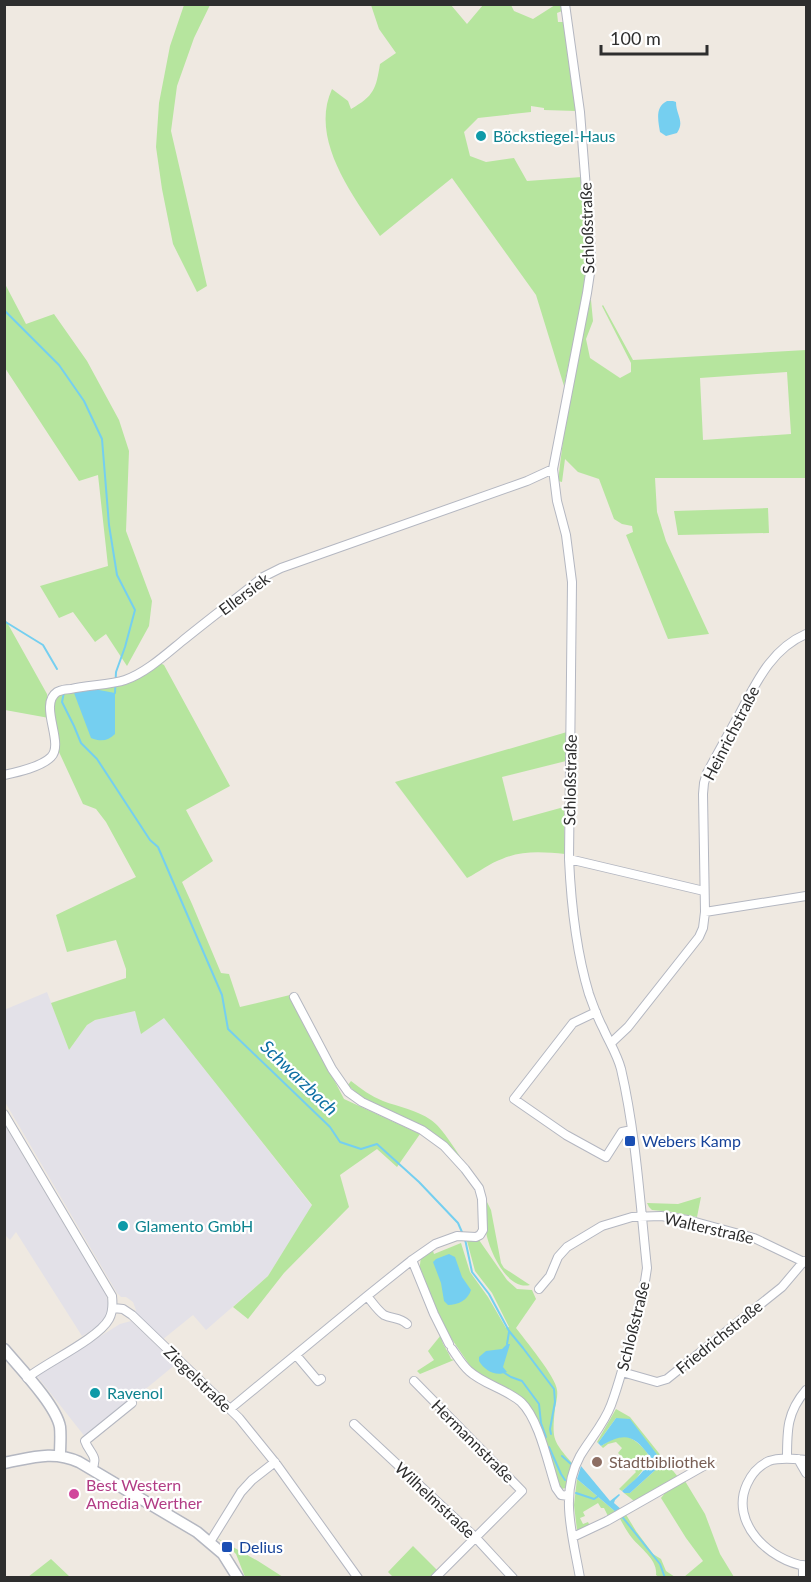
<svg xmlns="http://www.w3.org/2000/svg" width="811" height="1582" viewBox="0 0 811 1582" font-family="Lato,sans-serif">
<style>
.industrial{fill:#e3e1e8}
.green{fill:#b6e59e;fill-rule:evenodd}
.water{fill:#75cff0}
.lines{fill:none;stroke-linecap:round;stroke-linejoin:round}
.stream{stroke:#75cff0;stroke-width:2}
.street-casing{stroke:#b4b7c1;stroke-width:10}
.secondary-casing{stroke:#b4b7c1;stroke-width:13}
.street{stroke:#fff;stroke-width:8}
.secondary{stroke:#fff;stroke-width:10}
.culture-dot{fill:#0f9aa8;stroke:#fff;stroke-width:2}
.transit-dot{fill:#1a4fb4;stroke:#fff;stroke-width:2}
.education-dot{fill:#8d6e63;stroke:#fff;stroke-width:2}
.hotel-dot{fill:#d1479c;stroke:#fff;stroke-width:2}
.labels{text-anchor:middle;stroke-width:4.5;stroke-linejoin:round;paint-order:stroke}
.culture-label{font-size:16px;fill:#0d838f;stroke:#fff;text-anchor:start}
.street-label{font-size:16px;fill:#2e2e2e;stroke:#fff}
.transit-label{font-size:16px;fill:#164399;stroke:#fff;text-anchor:start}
.education-label{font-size:16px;fill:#785e54;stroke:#fff;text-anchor:start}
.hotel-label{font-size:16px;fill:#b23c85;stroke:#fff;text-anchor:start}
.water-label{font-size:18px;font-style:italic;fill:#0d6fa3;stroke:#fff}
</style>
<rect width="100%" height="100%" fill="#efe9e1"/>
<!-- industrial -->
<path class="industrial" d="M47,992L69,1050L87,1025L95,1020L135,1011L142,1033L164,1017L312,1206L268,1276L206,1330L193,1315L162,1340L135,1314L136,1310L133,1302L126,1297H121L117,1293L5,1102L4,1010Z
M4,1124L106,1295L108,1303V1312L105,1319L98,1327L82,1336L16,1232L10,1240L5,1235Z
M131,1321L176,1364L86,1438L37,1376L120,1324Z"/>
<!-- green -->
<path class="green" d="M184,5H210L194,38L177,86L171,131L207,286L197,292L173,244L162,189L156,147L159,103L170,46Z
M371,5H451L467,24L483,5H511L514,11L533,19L555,5H561L562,11L557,13L558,22H564L576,111L544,110V108L531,106V112L478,118L464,132L470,156L486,162L514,158L527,181L582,177L588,251V273L564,386L536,295L452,178L380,236C353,196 309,139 332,89L348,101L351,109C374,96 376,89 380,64L396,53L379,29Z
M4,282L26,324L54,314L87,361L119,420L129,451L126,531L152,601L149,626L127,666L106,634L95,642L73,612L59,618L40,586L108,566L98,475L79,481L5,368Z
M589,300H591L593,321L586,339L590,358L620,378L631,372V363L602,306L603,305L633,360L806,350V478H655L657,512L666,541L709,634L668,639L626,535L633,532L632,526L622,524L614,519L599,479L578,472L565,459L562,482L558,481L566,416ZM787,372L791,434L703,440L700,378Z
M768,508L769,533L678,535L674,511Z
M4,617L47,694L49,718L5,710Z
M160,663L164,665L230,786L186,810L213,861L182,882L192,904L221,973L229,974L240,1007L290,995L344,1099L420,1134L397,1167L377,1149L340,1175L349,1207L284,1273L248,1319L233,1307L268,1276L312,1205L164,1018L141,1034L135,1011L95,1020L87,1025L69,1050L51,1003L126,978V969L116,940L67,952L56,915L136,877L106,822L96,809L83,804L59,752L55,724V701L61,693L86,687L123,685Z
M567,732L566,761L502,777L513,821L564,807L565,854C544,852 522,850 502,859C490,863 479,872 467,878L395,782Z
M351,1081C361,1089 371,1096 383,1101C399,1107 417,1110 431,1120C443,1128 457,1153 466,1165L446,1144L363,1099L348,1085Z
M701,1197L697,1217L673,1212L652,1210L649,1207L647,1203L678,1204Z
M485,1198L491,1210L501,1263L504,1268L530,1285C507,1291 489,1250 486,1232C485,1221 486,1209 485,1198Z
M479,1240L507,1280L517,1289L532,1290L536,1299L516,1328C525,1340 556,1377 557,1390C558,1395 556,1403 555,1408C552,1439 552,1440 572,1463L566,1488L561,1489L557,1482L533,1413L473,1370L442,1325L419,1273L421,1256L432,1248L434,1254L461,1243L470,1272L488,1297L506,1328L509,1327L492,1293L475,1271L467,1241Z
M441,1335C441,1344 448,1350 451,1359L454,1360L420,1374L417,1371L434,1360L428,1351Z
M616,1409L630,1417L678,1477L634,1501L624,1493H630L662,1464L616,1418L598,1443L597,1442Z
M626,1436C636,1440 648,1450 650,1460L636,1479L622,1491L619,1489L636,1472L630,1465L633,1463L628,1459L626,1461L618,1453L622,1448L616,1442L608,1444L603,1448L601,1446L614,1438Z
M577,1479L617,1513L609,1518L604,1508H601L598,1503L583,1512L585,1516L580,1518L583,1524L588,1522L590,1526L579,1531L577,1530L574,1505Z
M685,1481L705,1514L720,1554L734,1577H684L703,1561L686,1538L661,1498L665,1493Z
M625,1513L636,1531L653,1554L661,1559L666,1571L675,1577H659L656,1575C658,1560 641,1549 632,1538C627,1532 623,1524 619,1517Z
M217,1538L258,1561L283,1577H245L236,1554L230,1548Z
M413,1546L437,1570L430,1577H393L388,1572Z
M51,1559L70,1577H28Z"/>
<!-- water -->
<path class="water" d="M667,101H673L676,102C676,115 685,121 677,133L666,136L660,132C658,120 655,107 667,101Z
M81,690H99L115,693V734C108,741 101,742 91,738L74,693Z
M449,1254L455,1257L462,1277L471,1290C468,1300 458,1305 448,1305L444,1301L441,1283L433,1262L436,1259Z
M507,1344H510L503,1367L507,1372C496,1377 485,1371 479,1361V1357L486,1351L502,1349Z
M616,1418L630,1419L662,1461V1464L630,1493H624L622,1491C631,1483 650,1468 650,1457C634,1434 624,1432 601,1446L598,1443Z
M581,1466L610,1501L619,1494L620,1495L615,1500L614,1503L622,1510L617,1513L577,1479Z"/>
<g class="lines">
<!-- stream -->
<path class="stream" d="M4,310L59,365L84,401L102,439L109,525L117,575L135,610L125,647L116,672L115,693
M4,621L43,645L57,669
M64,692L62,702L74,726L81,743L97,759L150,840L158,847L222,995L228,1029L330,1127L340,1142L361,1149L377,1144L419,1182L458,1223L465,1239L472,1272L489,1294L509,1331L523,1348L554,1389L555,1402L550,1429L551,1434
M507,1344L509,1332
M503,1372L511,1377L522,1381L539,1404L541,1423L546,1437
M549,1447L561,1474L565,1480
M562,1456L572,1465
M576,1493L594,1499L600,1495
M620,1514L660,1564L665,1578"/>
<!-- street casing -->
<g class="street-casing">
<path id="street" d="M565,4L580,112L591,253L590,273L587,293L553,469L557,501L566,535L572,582L569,859C571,903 576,951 589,994C593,1005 597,1017 603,1028C609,1042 617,1054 621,1069C636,1134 640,1202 647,1268L645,1281C634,1322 626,1365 611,1405C604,1424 590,1439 580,1456C559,1494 573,1537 580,1578
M4,775C18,772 41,767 51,757C65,743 38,705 57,692C61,690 67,689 71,689C86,685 111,685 125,680C145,673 164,656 181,642C208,620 236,599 263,577L281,568L527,481L553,469
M569,859L704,891
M705,912L806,896
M596,1012L573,1023L514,1099L566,1135L606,1157L622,1132L632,1130
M611,1043L628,1027L699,937L703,928L705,912L703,794L704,783L707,773C718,753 728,734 739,715C756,683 771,649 806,634
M4,1114L112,1296C113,1305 113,1312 109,1319C98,1339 47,1362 27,1378
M412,1260L434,1314L449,1344
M539,1289L550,1276L558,1257L567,1247L602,1226L632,1217L661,1216L688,1220L754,1238L806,1263
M367,1296C372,1302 378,1311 384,1315C392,1319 400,1317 407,1324
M113,1308L123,1309L132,1315L239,1418L277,1465L358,1578
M452,1349C457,1356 462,1365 469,1371C483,1384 506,1389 521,1402C539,1419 548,1464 556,1488L561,1495L569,1496
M296,1355L318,1381L321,1379
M622,1372L657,1382L667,1379L782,1287L804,1261
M414,1381L522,1491L435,1578
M230,1409L367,1296L412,1260L435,1244L457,1236L476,1237L480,1235L483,1230L482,1199L479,1188L465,1169L444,1146L422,1130L362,1102L348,1092L332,1069L294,997
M354,1424L476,1538L513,1578
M787,1458C787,1430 787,1412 806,1390
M798,1459L806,1473
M806,1460C794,1459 781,1457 769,1461C758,1466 752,1473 747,1484C729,1523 770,1561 806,1566
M92,1469C99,1456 89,1453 85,1441L132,1403
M573,1537L607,1521L709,1463
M210,1542L241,1492L252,1480L275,1462
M803,1578V1565"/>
</g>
<!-- secondary casing -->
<g class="secondary-casing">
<path id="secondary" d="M4,1349C19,1367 56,1405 60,1427C61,1436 60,1446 60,1455
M4,1463C31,1458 53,1450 79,1462L197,1532L223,1554L238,1578"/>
</g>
<!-- street -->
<use href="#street" class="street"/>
<!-- secondary -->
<use href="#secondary" class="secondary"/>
</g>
<!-- markers -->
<g class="culture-dot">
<circle cx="481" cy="136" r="6"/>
<circle cx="123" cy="1226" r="6"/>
<circle cx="95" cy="1393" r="6"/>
</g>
<g class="transit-dot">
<rect x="624" y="1135" width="12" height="12" rx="3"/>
<rect x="221" y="1541" width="12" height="12" rx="3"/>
</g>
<circle class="education-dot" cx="597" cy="1462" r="6"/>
<circle class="hotel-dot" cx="74" cy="1494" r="6"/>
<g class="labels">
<!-- culture labels -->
<g class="culture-label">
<text x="493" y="142">Böckstiegel-Haus</text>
<text x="135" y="1232">Glamento GmbH</text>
<text x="107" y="1399">Ravenol</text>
</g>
<!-- street labels -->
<g class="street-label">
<text transform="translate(587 228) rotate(-92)" y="6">Schloßstraße</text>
<text transform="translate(244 594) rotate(-37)" y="6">Ellersiek</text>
<text transform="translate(731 733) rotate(-63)" y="6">Heinrichstraße</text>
<text transform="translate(570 780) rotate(-89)" y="6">Schloßstraße</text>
<text transform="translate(709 1228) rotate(13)" y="6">Walterstraße</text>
<text transform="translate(633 1326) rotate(-76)" y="6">Schloßstraße</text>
<text transform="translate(719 1337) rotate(-39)" y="6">Friedrichstraße</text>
<text transform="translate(198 1379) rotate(44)" y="6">Ziegelstraße</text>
<text transform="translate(473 1441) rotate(45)" y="6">Hermannstraße</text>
<text transform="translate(435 1500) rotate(43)" y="6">Wilhelmstraße</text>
</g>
<!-- transit labels -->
<g class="transit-label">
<text x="642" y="1147">Webers Kamp</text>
<text x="239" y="1553">Delius</text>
</g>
<!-- education labels -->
<g class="education-label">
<text x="609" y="1468">Stadtbibliothek</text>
</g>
<!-- hotel labels -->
<g class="hotel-label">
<text x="86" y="1491">Best Western<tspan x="86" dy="18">Amedia Werther</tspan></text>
</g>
<!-- water labels -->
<g class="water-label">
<text transform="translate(299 1078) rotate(44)" y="6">Schwarzbach</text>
</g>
</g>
<!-- border -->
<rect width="811" height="1582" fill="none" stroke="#2e2e2e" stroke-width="12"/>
<!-- scale -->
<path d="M601 45v9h106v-9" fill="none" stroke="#2e2e2e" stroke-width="3"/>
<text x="610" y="45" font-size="18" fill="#2e2e2e" stroke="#ffffff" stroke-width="4.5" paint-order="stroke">100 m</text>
</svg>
